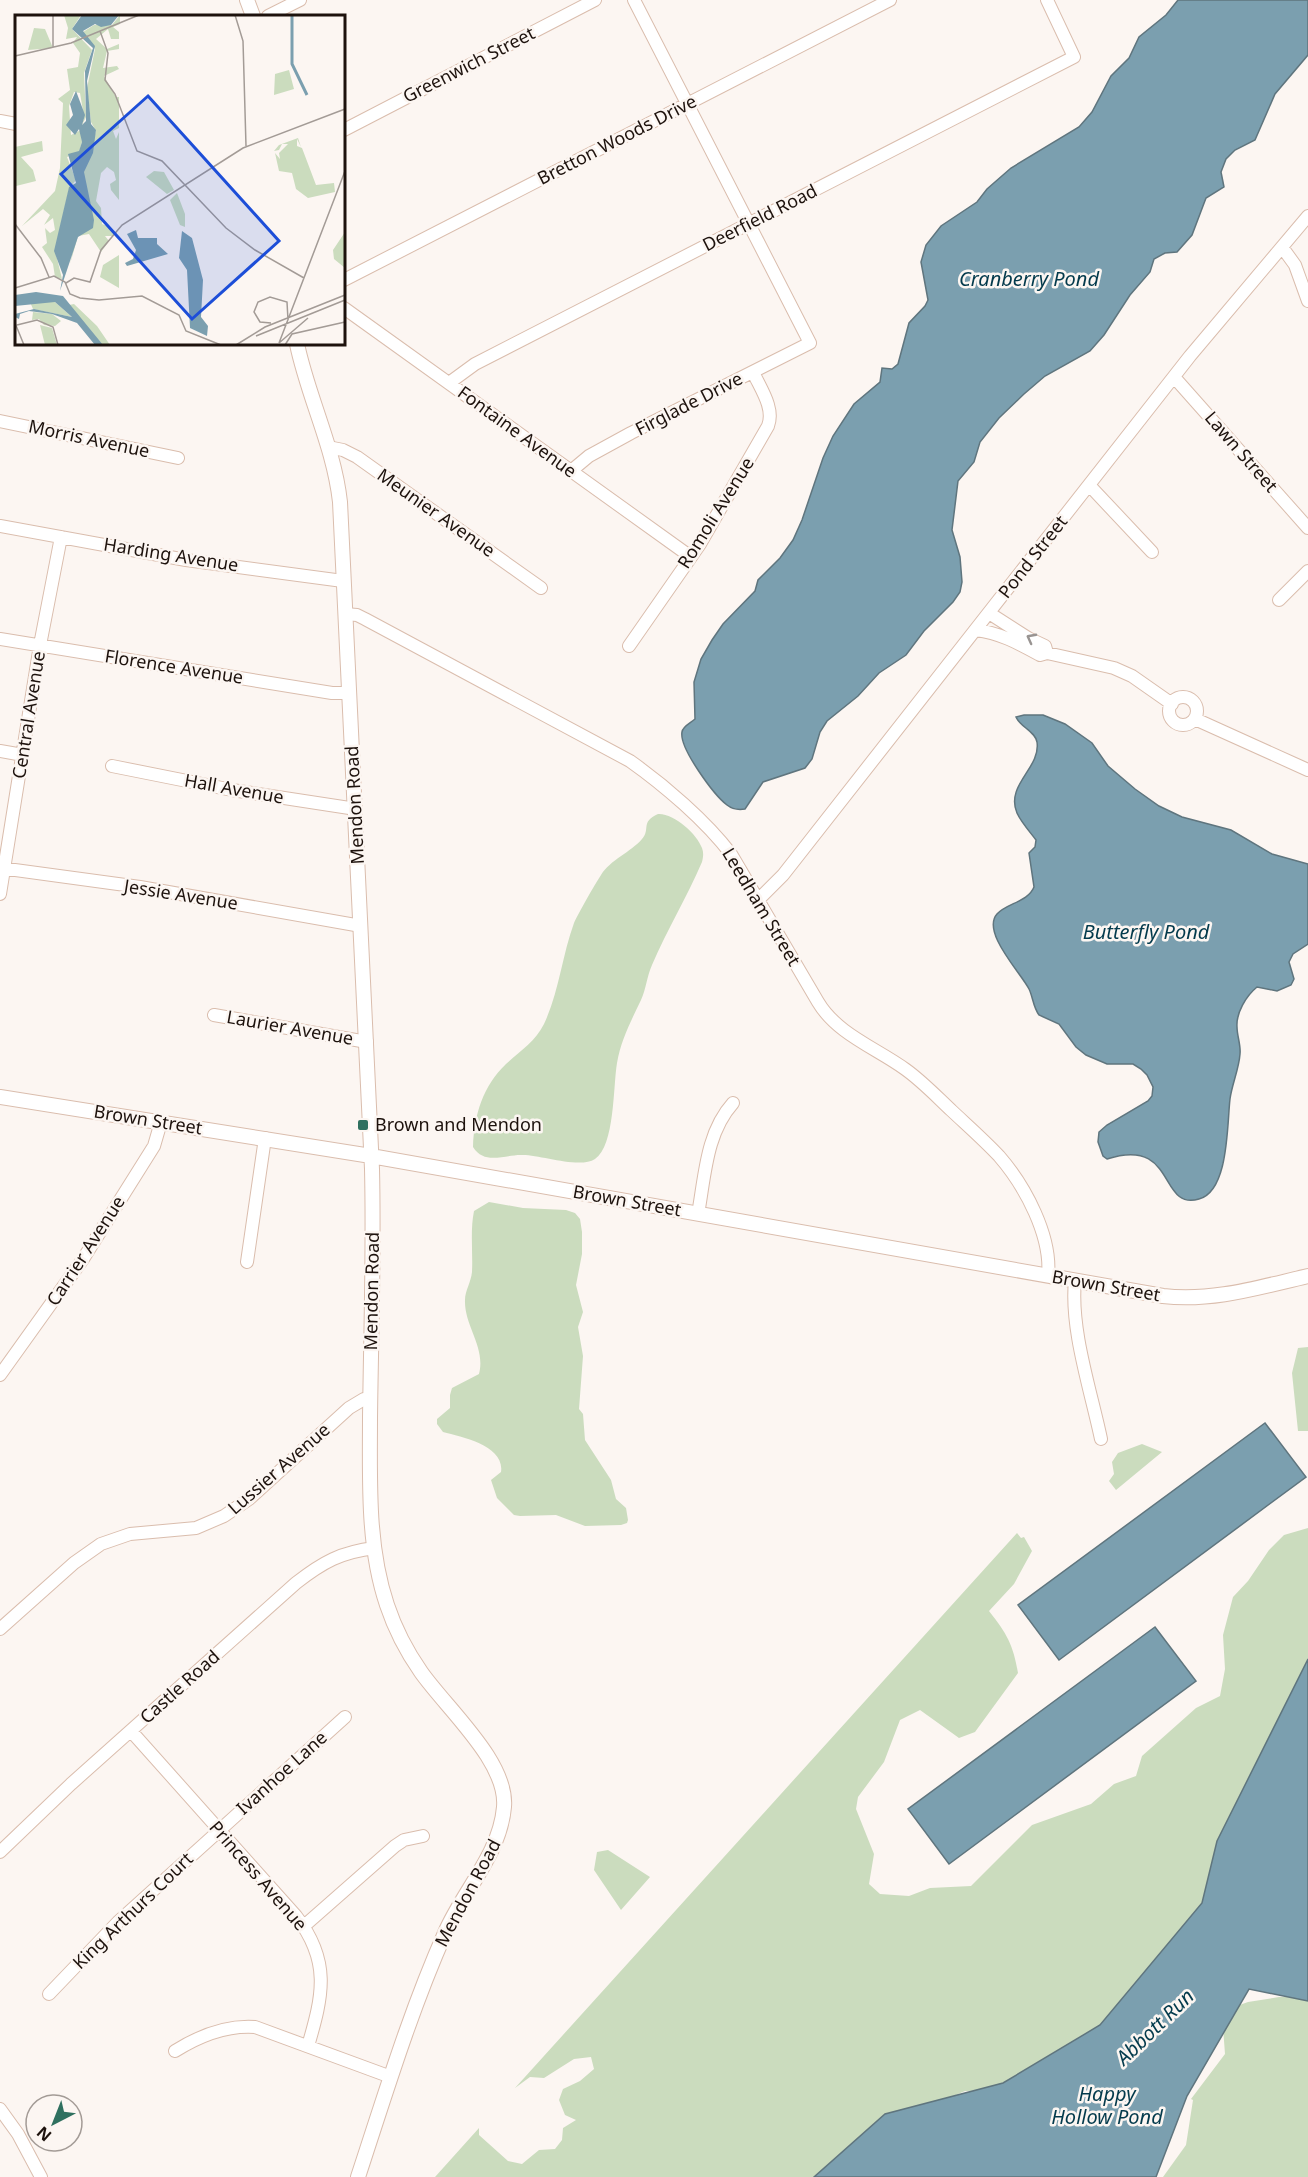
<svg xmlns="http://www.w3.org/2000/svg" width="1308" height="2177" viewBox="0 0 1308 2177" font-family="'Noto Sans',sans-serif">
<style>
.green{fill:#cbdcbe}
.water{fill:#7b9faf;stroke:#5f757e;stroke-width:1.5}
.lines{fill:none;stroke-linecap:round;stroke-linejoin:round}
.minor-casing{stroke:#dabdad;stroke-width:14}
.tertiary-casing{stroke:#dabdad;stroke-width:16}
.minor{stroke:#fff;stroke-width:12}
.tertiary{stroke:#fff;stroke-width:14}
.oneway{stroke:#999492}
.poi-dot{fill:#2f705f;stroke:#fcf6f2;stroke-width:2}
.labels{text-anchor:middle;stroke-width:5;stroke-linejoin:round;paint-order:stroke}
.street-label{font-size:18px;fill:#1d120d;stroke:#fcf6f2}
.poi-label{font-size:18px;fill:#1d120d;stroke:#fcf6f2;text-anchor:start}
.water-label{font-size:20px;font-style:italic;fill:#033a4c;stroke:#fcf6f2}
.inset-river{fill:none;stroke:#7b9faf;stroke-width:3}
.inset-road{fill:none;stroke:#a39b96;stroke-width:1.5}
.view{fill:#1d4ed8;fill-opacity:0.15;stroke:#1d4ed8;stroke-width:3}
.inset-edge{fill:none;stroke:#1d120d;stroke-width:3}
</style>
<rect width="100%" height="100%" fill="#fcf6f2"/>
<!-- green -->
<path class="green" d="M658,814C674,813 697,834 702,848C704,853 703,858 702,862C687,897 667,930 652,965C647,976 646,989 641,1000C631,1021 621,1040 617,1063C613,1086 615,1146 595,1159C580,1169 541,1155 523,1155C505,1154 485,1166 473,1147C474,1115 483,1086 506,1064C520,1051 535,1042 544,1024C559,992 562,956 574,923C579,912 594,886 601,875C610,860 631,852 642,839C651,829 640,822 658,814Z
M489,1202L523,1208L566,1210L575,1213L580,1219L582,1232V1254L576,1285L583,1312L578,1327L583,1356L579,1409L583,1414L585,1440L611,1480L616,1499L626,1508L628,1520L627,1523L621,1525L585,1526L556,1515L520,1516L514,1515L497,1498L491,1480L501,1472C505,1446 463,1437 443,1432L437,1424V1419L450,1408V1395L452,1388L479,1374C486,1347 464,1326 465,1300C465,1291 471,1282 472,1272C473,1252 470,1231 474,1211Z
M1308,1347V1431H1298L1292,1373L1298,1348Z
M1142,1444L1162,1452L1116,1490L1109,1481L1114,1474L1112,1462L1118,1453Z
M1308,1528V1681L1238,1800L1216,1888L1126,2006L1010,2090L965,2091L935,2104L828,2177H435L479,2128V2135L508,2161L522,2164L539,2150L555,2149L562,2140L563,2128L576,2120L565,2115L559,2100L563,2089L580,2081L594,2069L591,2057L574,2059L544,2078L530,2077L515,2088L1017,1533L1021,1538L1024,1537L1032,1551L1014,1584L989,1611C1007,1634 1013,1644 1018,1673L975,1732L959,1738L920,1710L900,1720L884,1762L858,1797L856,1809L874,1854L869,1884L880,1894L909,1896L930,1888L971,1886L1032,1825L1091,1804L1114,1784L1136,1776L1142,1756L1196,1708L1220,1696L1225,1669L1223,1635L1233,1597L1248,1581L1269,1550L1284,1535Z
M608,1850L650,1877L621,1910L594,1870L597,1852Z
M1279,1997H1289L1308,2001V2177H1163L1186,2145L1193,2100L1191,2099L1225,2054L1223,2027L1234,2007L1248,2002Z"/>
<!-- water -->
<path class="water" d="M1178,0H1308V55L1275,94L1255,140L1235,150L1226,159L1221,172L1224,187L1206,198L1192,235L1177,252L1165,253L1154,259L1150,272L1130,295L1104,335L1090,351L1045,376L1024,394L999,418L980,442L974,462L958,481L952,530L960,557L962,582L960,592L953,602L924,631L906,655L879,673L858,696L827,721L820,732L812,759L805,768L763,782L745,809C739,810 732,809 727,805C714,795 679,748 682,732C683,726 691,723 695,719L694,682L701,659L712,640L723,624L755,591L758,580L780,558L793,540L802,520L823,458L833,436L854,404L880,382L882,368L892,369L898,364L909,323L925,306L928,300L921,262L926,245L941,226L977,202L987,189L1011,168L1079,127L1092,112L1111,76L1129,58L1139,37L1166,15Z
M1043,715L1065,724L1092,743L1108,766L1135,789L1159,806L1182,817L1231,830L1272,854L1308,864V944L1293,954L1289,962L1294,979L1291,985L1277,991L1257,987C1246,996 1236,1013 1237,1027C1237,1036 1241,1045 1240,1054C1239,1069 1232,1084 1230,1099C1227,1124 1229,1191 1199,1199C1158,1211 1177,1136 1107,1159L1103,1156L1098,1142L1099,1132L1107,1125L1148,1101L1152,1096L1153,1087L1147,1075L1141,1069L1133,1064H1107L1086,1055L1076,1047L1059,1024L1039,1015C1033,1007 1033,997 1029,989C1021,973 981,932 997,914C1007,903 1028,902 1034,887L1029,853L1035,847L1036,840C1030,832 1021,822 1017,813C1005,785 1041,768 1037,742C1035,731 1020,727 1016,717L1024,715Z
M1265,1423L1306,1477L1059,1660L1018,1605Z
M1155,1627L1196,1681L949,1864L908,1809Z
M1308,1659V2001L1249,1989L1187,2096L1156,2177H814L885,2114L1003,2083L1100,2025L1202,1903L1217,1841Z"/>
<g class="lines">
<!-- minor casing -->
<g class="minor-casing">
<path id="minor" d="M268,16L300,0
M0,121L16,124
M344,130L595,0
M1282,247L1295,265L1308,301
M344,280L890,0
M344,308L691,557
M1174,377L1308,528
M449,383L475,364L1074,57L1047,0
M0,421L178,458
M328,447L343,450L357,457L541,588
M571,471L589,456L631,433L810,343L634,0
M1089,485L1152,552
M0,526L186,560L343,581
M1279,600L1308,571
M345,614L357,615L365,619L630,761C664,785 706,821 731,854L818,1002C837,1034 876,1048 905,1069C922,1081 937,1097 952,1111C968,1126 984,1140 999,1156C1025,1186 1052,1236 1048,1276
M976,630C1000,633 1018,643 1040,655L1047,653L1045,646L1028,638L989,613
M0,639L332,693H348
M629,646L700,544L768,426C775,408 760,388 753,372
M1047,653L1114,668L1132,676L1172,704
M1169 711a14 14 0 1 1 28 0a14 14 0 1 1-28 0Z
M1195,719L1308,770
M0,751L23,755
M112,766L232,790L356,809
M0,868L140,887L361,926
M0,894L40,645L61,537
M759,899L783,875L1190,356L1308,216
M214,1015L367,1042
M698,1214C705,1176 706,1133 733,1103
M247,1262L265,1138
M1075,1281C1070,1329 1091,1391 1101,1439
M0,1375L83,1259L154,1146L161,1122
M0,1629L74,1563L101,1544L130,1534L196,1528L224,1516L249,1499L349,1408L364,1399H370
M131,1731L296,1916C331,1961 323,1995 308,2046
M0,1852L71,1784L296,1583C323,1562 341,1552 375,1548
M304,1926L395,1846L404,1840L423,1836
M49,1994L118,1922L345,1717
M175,2051C199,2036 227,2025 255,2027L391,2077
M0,2109L18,2134L41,2177"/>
</g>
<!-- tertiary casing -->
<g class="tertiary-casing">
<path id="tertiary" d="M247,0L253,16
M297,344C308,397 334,447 340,502L372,1169C374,1252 371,1335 370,1418C370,1480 367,1546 387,1605C395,1629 407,1652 421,1672C447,1709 508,1762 504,1807C500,1854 463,1891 445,1933C410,2012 385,2095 358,2177
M0,1097L371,1156L1163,1296C1212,1302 1260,1287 1308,1276"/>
</g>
<!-- minor -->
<use href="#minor" class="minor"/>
<!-- tertiary -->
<use href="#tertiary" class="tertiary"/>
</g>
<!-- one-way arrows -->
<defs><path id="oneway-chevron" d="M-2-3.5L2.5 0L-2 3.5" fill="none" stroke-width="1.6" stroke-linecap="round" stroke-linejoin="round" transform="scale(1.5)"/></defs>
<use class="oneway" href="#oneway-chevron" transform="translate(1031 638) rotate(-152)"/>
<!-- markers -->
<rect class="poi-dot" x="357" y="1119" width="12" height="12" rx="3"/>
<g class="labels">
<!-- street labels -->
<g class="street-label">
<text transform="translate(469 65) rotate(-27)" y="6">Greenwich Street</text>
<text transform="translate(617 140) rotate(-27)" y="6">Bretton Woods Drive</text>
<text transform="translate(760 218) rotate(-27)" y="6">Deerfield Road</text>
<text transform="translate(689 404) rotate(-27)" y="6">Firglade Drive</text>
<text transform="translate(517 432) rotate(36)" y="6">Fontaine Avenue</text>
<text transform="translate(89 439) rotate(12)" y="6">Morris Avenue</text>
<text transform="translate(1241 452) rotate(49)" y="6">Lawn Street</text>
<text transform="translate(436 513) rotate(35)" y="6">Meunier Avenue</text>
<text transform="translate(716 513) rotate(-58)" y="6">Romoli Avenue</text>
<text transform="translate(171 555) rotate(9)" y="6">Harding Avenue</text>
<text transform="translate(1033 557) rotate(-52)" y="6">Pond Street</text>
<text transform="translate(174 667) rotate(9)" y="6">Florence Avenue</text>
<text transform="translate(29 715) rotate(-81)" y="6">Central Avenue</text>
<text transform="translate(234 789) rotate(10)" y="6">Hall Avenue</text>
<text transform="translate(355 805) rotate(-93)" y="6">Mendon Road</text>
<text transform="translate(181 895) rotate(9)" y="6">Jessie Avenue</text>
<text transform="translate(761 907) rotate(59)" y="6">Leedham Street</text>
<text transform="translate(290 1028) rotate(10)" y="6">Laurier Avenue</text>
<text transform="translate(148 1120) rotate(9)" y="6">Brown Street</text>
<text transform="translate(627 1201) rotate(10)" y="6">Brown Street</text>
<text transform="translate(86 1251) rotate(-57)" y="6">Carrier Avenue</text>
<text transform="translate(1106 1286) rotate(10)" y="6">Brown Street</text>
<text transform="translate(372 1291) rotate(-89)" y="6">Mendon Road</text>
<text transform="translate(279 1469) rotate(-41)" y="6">Lussier Avenue</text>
<text transform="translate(180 1687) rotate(-42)" y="6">Castle Road</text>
<text transform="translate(282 1773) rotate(-42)" y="6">Ivanhoe Lane</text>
<text transform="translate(258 1876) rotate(49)" y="6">Princess Avenue</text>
<text transform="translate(468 1893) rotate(-62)" y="6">Mendon Road</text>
<text transform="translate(133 1911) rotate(-44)" y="6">King Arthurs Court</text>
</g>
<!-- poi labels -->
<g class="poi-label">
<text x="375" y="1131">Brown and Mendon</text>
</g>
<!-- water labels -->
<g class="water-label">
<text x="1029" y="286">Cranberry Pond</text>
<text x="1146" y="939">Butterfly Pond</text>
<text transform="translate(1155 2027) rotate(-44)" y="7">Abbott Run</text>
<text x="1107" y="2101">Happy<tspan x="1107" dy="23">Hollow Pond</tspan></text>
</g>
</g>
<!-- overview -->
<g transform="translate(15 15)">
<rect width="330" height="330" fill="#fcf6f2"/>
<path d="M49,0H66L57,14L77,35L69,58L71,102L66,112L69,102L65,78L59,77L54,91L56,120L66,115L67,127L64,137L52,142L61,165L54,174L40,235L47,264L40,262L38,249L27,232L32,228L30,213L35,218L40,215L38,203L29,210L35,200L28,194L7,211L40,176L45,153L48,88L43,84L55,75L52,54L63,52L65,38L58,28L62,22L51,24L53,13ZM105,0V9L98,12L104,17V24H96L93,14L81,24L92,34L104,29V34L92,36L88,53L102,51L104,54L89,61L101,82H104V113L98,116L101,124L104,117V185L96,175L95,169L101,165L99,157L92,152L86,158L81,186L86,193L87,209L95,212L99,221H90L94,226L86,237L74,219L63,221L55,249L60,226L65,218L71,217L76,191L69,171V153L81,116L76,107L72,73L80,34L68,17L79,10H97ZM19,13L30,14L38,33L13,35ZM274,55L279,74L259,80L260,59ZM283,123L286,132L282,124V131L287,133L301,170L319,168L320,177L293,183L281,174L277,158L264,156L260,138L265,144L264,138L273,129H267L264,135L259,136L264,130ZM27,126L28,136L6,142L18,155L21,166L1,171L0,132ZM139,156L149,157L159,175L152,179L131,162ZM162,178L170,199V212L165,210L155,185ZM330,217V253L319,244L318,235ZM104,240V273L85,262L88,250ZM15,287H40L57,302L18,294ZM59,289L82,311L95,330H87L54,290ZM18,297L37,299L46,306L40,311L29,310L24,304L17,305ZM25,310L37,313L42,330H30Z" fill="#cbdcbe"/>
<path d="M67,0H104L96,10L86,12L80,9L68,16L80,31L72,66L76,109L81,115L78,138L69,157L79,205L78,213L63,222L45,276L48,260L39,236L54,172L61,168L53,139L64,136L67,127L64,114L60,120L51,110L58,100L55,89L61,76L70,100L67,110L71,106L70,56L78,33L57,14ZM121,215L123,223H142V229L153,239L112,251L110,248L118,244L121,235L112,219ZM167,216L177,223L188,265L186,302L193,311L192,321L175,313L172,255L164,243ZM21,277L48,281L88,330H80L62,308L37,299L14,296L5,299L4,304L0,302V299L19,294L57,302L40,287L0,291V280Z" fill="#7b9faf"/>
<path class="inset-river" d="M277,0V49L292,80"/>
<path class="inset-road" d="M38,0V33M220,0L228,26L231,131M85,16L93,38L90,65L100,79L122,136L147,146L211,213L240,235L289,263M0,41L56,28L124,0M0,209L26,243L34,262M51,268L59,263L75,267L86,235L107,210L228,133L330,94M0,273L39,261L50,267L55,279L65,283L84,285L127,281L164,300L171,316L206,330M0,308L9,330M256,308L245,307L239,297L243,287L255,282L272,287L273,305M2,310L22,305L38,312L43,330M241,321L330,285M264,328L330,156M264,328L293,303M221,330L250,312L330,280M270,330L277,319L330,307"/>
<path class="view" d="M133,81L264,226L177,304L46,159Z"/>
<rect width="330" height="330" class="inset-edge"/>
</g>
<!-- north arrow -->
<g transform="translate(54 2123) rotate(222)"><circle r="28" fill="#fcf6f2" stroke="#a39b96" stroke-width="1.5"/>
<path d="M0-4.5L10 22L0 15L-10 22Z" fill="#2f705f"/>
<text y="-9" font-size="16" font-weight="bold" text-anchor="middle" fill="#1d120d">N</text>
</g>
</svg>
